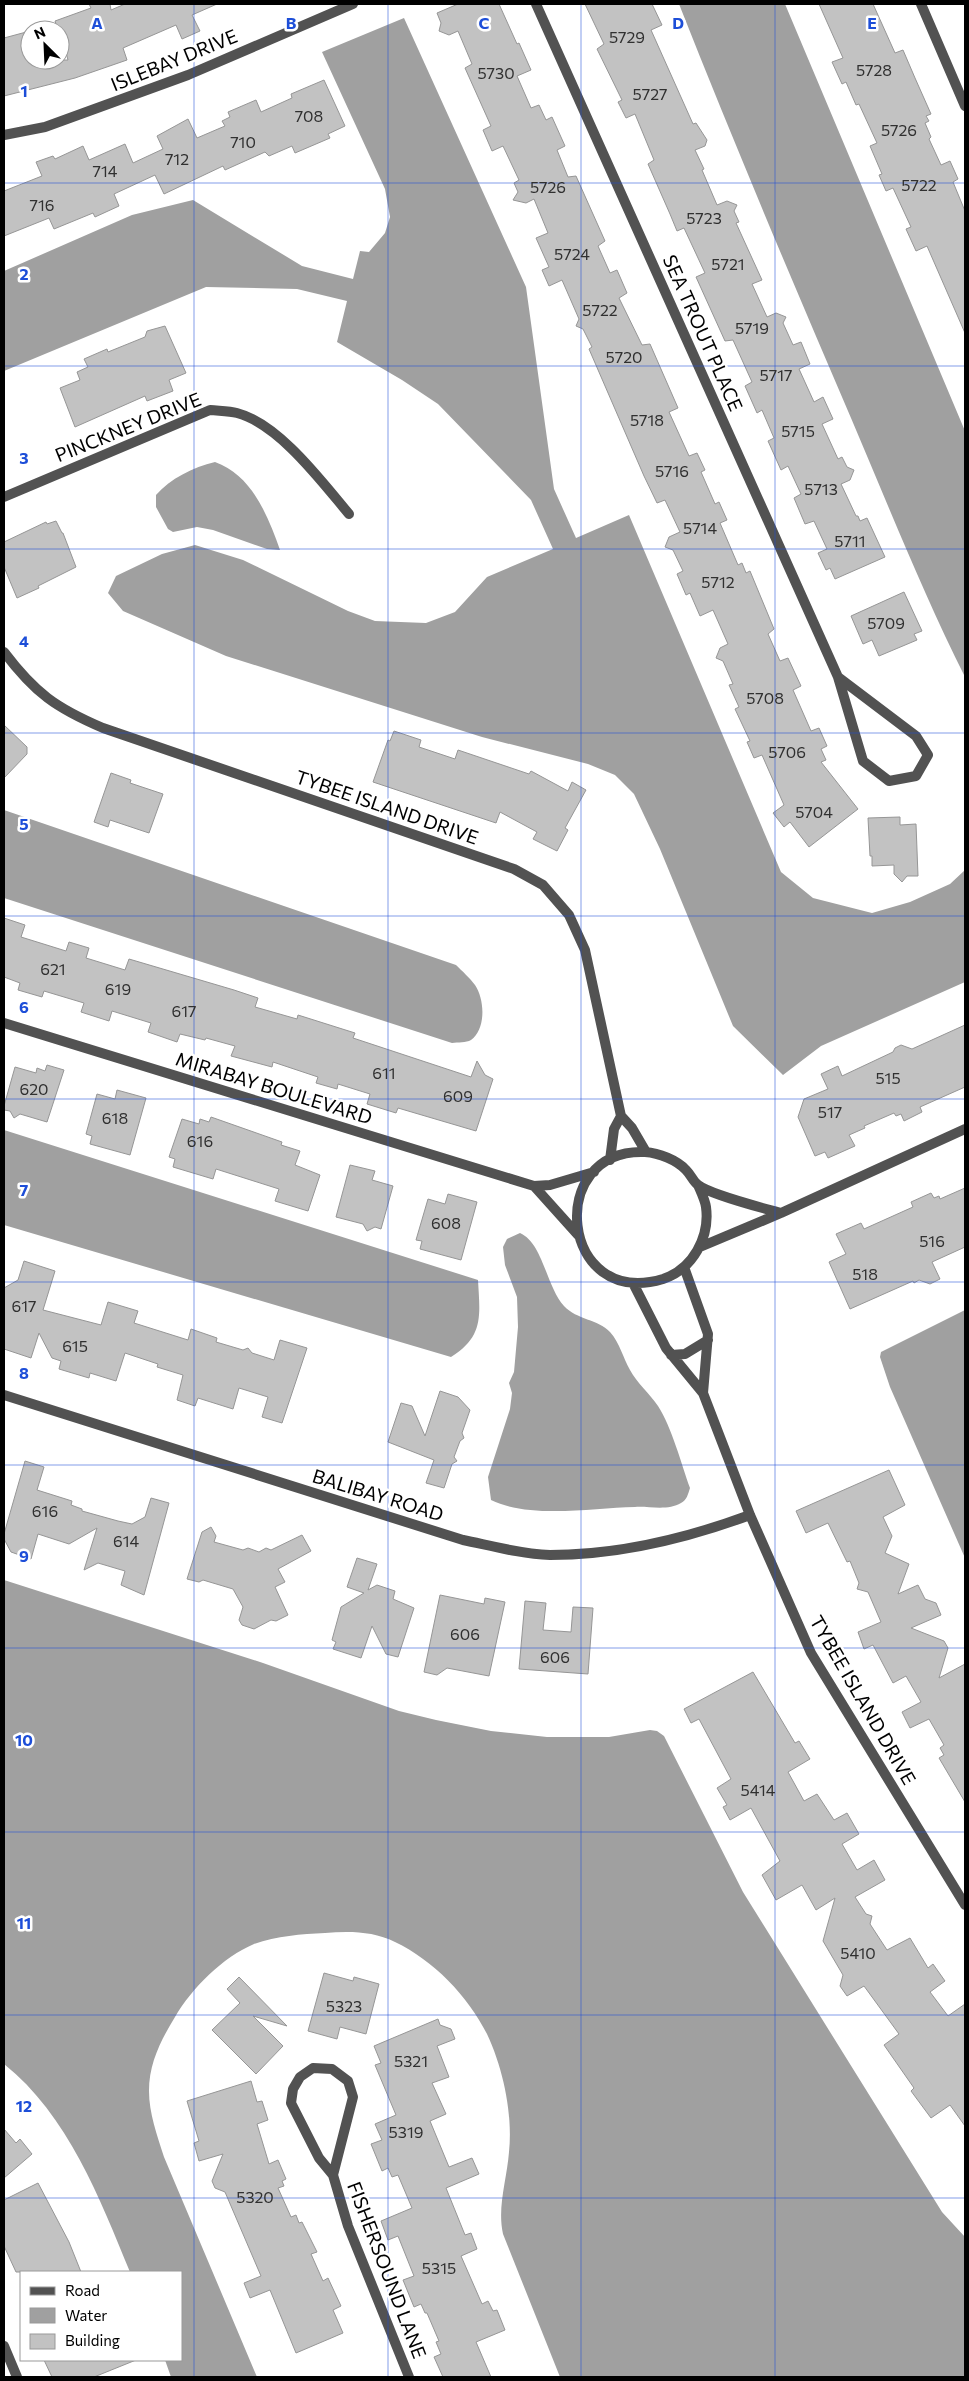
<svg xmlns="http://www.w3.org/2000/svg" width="969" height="2381" viewBox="0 0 969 2381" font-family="Commissioner,sans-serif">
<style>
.water{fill:#a0a0a0}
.building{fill:#c2c2c2;stroke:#969696}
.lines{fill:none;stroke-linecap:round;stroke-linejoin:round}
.minor{stroke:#525252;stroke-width:10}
.grid{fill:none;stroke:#1d4ed8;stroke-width:1;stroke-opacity:0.55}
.labels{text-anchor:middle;stroke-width:5;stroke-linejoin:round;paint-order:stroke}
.number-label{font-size:16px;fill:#303030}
.street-label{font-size:19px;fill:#000;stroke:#fff}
.grid-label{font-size:16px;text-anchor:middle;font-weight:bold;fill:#1d4ed8;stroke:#fff;stroke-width:5;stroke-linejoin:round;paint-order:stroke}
</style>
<rect width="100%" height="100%" fill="#fff"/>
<!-- water -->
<path class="water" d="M679,4H785L965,431V677C923,593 888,505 851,418C792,281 734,143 679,4Z
M404,18L526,287L554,489L576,538L629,515L781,872L813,898L872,913L910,902L950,884L965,870V982L821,1046L783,1075L733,1026L660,849L634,794L615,775L588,764L482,737L226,656L123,611L108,593L116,576L162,554L195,545L243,560L348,611L375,621L426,623L455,612L487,577L553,549L531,500L438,404L402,380L337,342L347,301L297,289L206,287L4,371V271L132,215L193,200L302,266L353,279L360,251L369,252L385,233L390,217L385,189L322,52Z
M215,462C252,475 268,516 280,550L267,549L213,530L197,527L173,532L168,529L156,507V495C170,479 193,467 215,462Z
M4,810L456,965C462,971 470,978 475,985C485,1000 486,1029 471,1040C466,1043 458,1042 452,1043L4,898Z
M4,1130L478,1280C480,1316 484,1336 451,1357L4,1225Z
M520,1233C543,1243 546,1286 564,1306C577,1320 598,1319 610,1332C620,1343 623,1358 630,1370C637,1383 649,1393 658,1406C672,1428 681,1463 690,1488C688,1494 687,1500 681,1503C668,1511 649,1506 635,1507C592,1508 530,1519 491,1500L488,1477L510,1409L512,1393L509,1383L514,1372L518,1327L517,1297L505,1265L503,1247L507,1239Z
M965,1310V1558L890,1387L880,1357L881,1352Z
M4,1580L263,1663L399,1711L436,1720L491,1731L547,1737H609L650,1730L657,1731L664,1736L743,1892L942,2212L965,2237V2377H560L503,2234C497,2207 507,2179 509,2152C513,2114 503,2068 487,2034C468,1996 433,1960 395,1942C373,1931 349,1931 325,1933C301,1934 277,1936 254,1944C223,1957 192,1988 175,2017C161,2040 149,2063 149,2091C149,2113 157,2135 164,2157L257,2377H171L165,2360H181V2272H130C100,2199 68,2115 4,2064Z"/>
<!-- building -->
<path class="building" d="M89,4H110L111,10L125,4H217L192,15L200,31L182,39L176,25L123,48L127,60L75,78L4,96V38L30,31V60H68L60,30H58L55,21L91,8Z
M458,4H499L517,44L519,43L531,70L517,76L531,108L539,105L546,120L552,117L565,146L557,150L568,177L576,176L605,241L598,246L610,273L617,270L627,293L619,298L642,345L650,344L678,408L669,412L689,456L697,453L705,470L701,472L715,504L719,502L727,520L720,523L738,565L742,563L746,573L750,571L774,629L768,634L780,661L788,658L801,686L793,690L811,731L819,728L827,746L821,749L826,760L821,762L858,809L809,847L790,822L784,827L773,813L784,805L762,755L754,758L747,742L750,741L735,709L739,707L729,685L733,684L723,661L716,658L720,648L728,644L713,610L700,616L690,593L686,595L677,574L683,571L673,550L665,547L669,537L680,532L665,500L657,503L644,476L589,349L592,347L583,329L576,326L579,319L562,280L549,286L542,270L549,267L536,238L548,233L534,199L526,203L513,200L518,192L514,183L519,180L503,146L492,151L483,130L491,126L465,68L472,64L458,31L449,35L439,31L441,23L437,13Z
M585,4H652L662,25L651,30L693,124L696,123L707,140L705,146L695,150L704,169L702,170L717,205L727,201L737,205L734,211L739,222L736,223L762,280L752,284L767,317L776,313L786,317L783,323L793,345L801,342L810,364L799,369L814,402L823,397L833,419L822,424L838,459L842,457L847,467L854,470L850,480L841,484L856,516H858L860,521L867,518L885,557L835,579L830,568L826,570L818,553L827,549L814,521L805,524L794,498L801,494L788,466L781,470L768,441L774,438L762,410L757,413L745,386L752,382L733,340L725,341L696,277L705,273L684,228L677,231L670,214L648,164L654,160L635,114L626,118L618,102L622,100L597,49L604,44Z
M819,4H873L895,53L903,50L915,78L931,114L926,116L929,121L925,123L931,137L929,139L941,165L950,161L958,179L953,182L965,211V333L927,246L916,251L906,229L911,227L893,188L886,191L879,175L882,174L870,146L877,143L859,104L856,105L846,82L842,84L832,62L843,58Z
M324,80L345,126L328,134L330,138L295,153L292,146L269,156L265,152L225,170L223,166L164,194L155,175L114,194L119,206L95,217L93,213L54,229L49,218L4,236V191L42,176L36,162L53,156L55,159L83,146L89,160L125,144L133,163L163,149L157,136L188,119L197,138L225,126L222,121L230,117L228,112L256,100L261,112L292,98L291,94Z
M165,326L186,373L169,380L173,391L147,401L145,396L75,427L60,388L80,380L77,372L88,367L84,359L107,349L108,352L145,337L147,331Z
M56,521L62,533H63L76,567L38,586L39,588L17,598L4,567V542L46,522L47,524Z
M904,592L922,631L914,634L917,640L879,656L872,640L863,644L851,616Z
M4,725L27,747V754L4,778Z
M394,731L421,740L419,747L455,759L458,750L529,774L531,771L568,791L572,782L586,790L565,828L568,830L557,851L533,839L537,832L500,812L496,823L373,782L388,740L390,741Z
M111,773L131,780L130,783L163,794L149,833L110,820L108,827L94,822Z
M900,817V825L916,824L918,876H907L902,882L894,874V865L872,866V856H870L868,818Z
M4,918L25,925L21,937L66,951L69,942L89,948L86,958L125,970L129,959L234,990L258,998L255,1007L297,1019L298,1015L355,1033L353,1038L471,1077L477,1061L485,1075L493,1079L476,1131L398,1108L396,1113L367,1104L370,1094L338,1084L337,1089L316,1083L318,1077L273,1062L272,1067L231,1056L235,1046L206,1038L205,1040L180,1034L177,1042L148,1032L151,1023L112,1011L109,1021L81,1012L84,1003L44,991L42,997L18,990L20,983L4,977Z
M965,1025V1087L920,1107L922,1112L904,1121L901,1114L896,1116L894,1113L864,1126L865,1128L849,1135L855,1146L828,1158L825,1152L815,1156L798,1117L804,1099L828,1089L821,1074L838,1066L842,1076L893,1052L895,1048L901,1045L912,1049Z
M47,1065L64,1070L47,1122L20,1114L14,1118L10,1111L4,1110V1106L15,1067L36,1073L37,1068L45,1071Z
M117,1090L146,1098L130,1155L90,1144L92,1136L86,1134L97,1094L115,1099Z
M211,1117L282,1142L281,1145L300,1151L295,1165L320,1175L308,1211L275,1201L279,1189L216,1169L213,1179L173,1167L175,1159L169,1157L182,1119L199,1124L200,1119L209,1122Z
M350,1165L375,1171L372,1180L393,1186L381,1229L375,1227L367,1231L363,1224L336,1217Z
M965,1188V1247L932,1262L940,1279L930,1284L919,1280L914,1283L913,1281L850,1309L829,1262L846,1254L836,1234L861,1223L864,1229L913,1207L911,1202L931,1193L934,1198L939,1196L940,1199Z
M448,1194L477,1202L461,1260L420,1249L422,1241L416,1240L428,1199L445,1204Z
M24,1261L55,1271L43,1310L101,1325L108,1302L138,1311L134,1323L188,1340L191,1329L217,1338L216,1342L243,1350L248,1348L252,1353L274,1360L280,1340L307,1348L282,1423L262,1417L268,1397L239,1388L233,1409L198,1398L195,1406L177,1400L183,1375L157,1367L158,1364L125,1353L116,1381L90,1373L89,1378L59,1369L61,1361L52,1358L39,1333L31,1358L4,1349V1288L18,1280Z
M440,1391L458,1397L470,1410L462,1433L464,1438L460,1441L454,1457L457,1461L452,1464L444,1488L426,1483L434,1460L388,1442L401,1403L412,1406L425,1436Z
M25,1461L44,1467L37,1490L72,1501L71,1505L82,1509V1511L118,1521L132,1524L145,1517L151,1498L169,1503L144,1595L121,1585L125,1571L98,1563L84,1570L97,1528L69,1544L38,1534L31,1559L11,1552L4,1539V1534Z
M889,1470L905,1505L883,1517L892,1536L885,1553L909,1564L898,1594L918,1585L925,1599L936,1603L941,1615L911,1628L944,1641L948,1648L939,1678L965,1664V1802L939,1758L944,1755L940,1748L944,1745L929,1719L910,1728L902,1712L921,1702L906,1676L893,1683L873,1645L864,1649L858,1632L881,1622L868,1592L857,1589L859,1583L850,1561L847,1562L828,1523L806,1533L796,1511Z
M211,1527L216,1536L214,1542L243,1550L248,1548L259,1552L266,1548L271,1550L302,1535L311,1551L278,1569L285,1582L275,1587L288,1615L276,1621L271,1620L254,1629L242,1625L239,1620L243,1607L233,1589L203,1580L199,1582L187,1579L202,1532Z
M357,1558L377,1564L368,1590L377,1585L395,1591L393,1599L414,1608L398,1657L386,1654L372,1626L361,1658L333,1649L336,1642L332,1640L341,1607L364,1593L347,1587Z
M440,1595L484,1604L485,1598L505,1602L489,1676L447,1668L437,1675L424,1672Z
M525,1601L546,1603L543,1630L571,1632L573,1607L593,1608L588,1674L519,1669Z
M753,1672L795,1743L799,1741L810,1759L788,1772L804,1801L817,1794L834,1820L847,1813L859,1834L842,1844L857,1870L874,1860L885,1880L855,1897L866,1914L872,1916L870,1924L887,1950L910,1938L928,1968L933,1964L945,1981L930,1992L948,2016L965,2004V2126L950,2105L931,2118L911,2091L914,2088L884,2045L899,2034L864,1986L847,1996L840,1986L843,1975L823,1941L835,1898L816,1910L802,1885L776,1900L762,1875L780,1861L751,1808L730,1820L723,1807L727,1805L717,1788L731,1779L699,1719L691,1723L684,1709Z
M324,1973L353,1981L354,1977L379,1984L366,2034L340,2027L337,2039L308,2031Z
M239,1977L287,2026L253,2016L283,2046L256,2074L212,2030L240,2003L227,1989Z
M438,2019L440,2025L451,2029L455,2039L437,2046L449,2077L432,2083L446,2114L430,2121L449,2167L472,2158L479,2174L446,2188L465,2235L471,2233L477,2249L461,2256L482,2304L488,2301L493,2311L497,2310L505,2330L476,2342L491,2377H443L434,2357L441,2354L436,2342L439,2341L427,2313H425L421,2304L414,2307L403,2280L414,2276L398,2236L388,2240L381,2221L412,2208L398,2175L392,2177L388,2168L382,2171L371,2144L382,2140L375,2124L396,2115L375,2065L381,2063L374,2046Z
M251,2081L257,2102L262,2101L268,2120L257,2124L269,2164L278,2160L286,2179L282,2181L284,2186L278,2188L291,2217L296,2215L299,2223L302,2222L317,2252L311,2254L323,2281L328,2278L341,2306L333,2310L343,2333L296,2353L270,2290L250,2298L244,2283L261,2276L225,2192L215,2188L212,2181L223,2154L199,2161L194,2143L199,2141L187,2101Z
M4,2129L16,2143L20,2139L32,2154L4,2178Z
M38,2183L69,2242L81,2272H16L4,2246V2200Z
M44,2360H136L94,2377H52Z"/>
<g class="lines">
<!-- minor -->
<path class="minor" d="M536,4L838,677L863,761L889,781L916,776L928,755L916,736L838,677
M921,4L965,106
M4,135L45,127L188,75L353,4
M4,497L210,410C219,411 229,411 237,413C279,424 322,482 349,514
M4,652C35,693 56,708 103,728L514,869L543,885L569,915L585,950L621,1116L632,1128L646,1152
M4,1023L534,1186L550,1185L594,1172
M610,1160L614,1129L621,1116
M698,1185C701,1192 705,1200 706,1207C710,1237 693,1269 663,1279C560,1310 544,1148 645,1152C659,1153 677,1160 686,1170C691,1175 693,1181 698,1185C711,1195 763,1208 781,1213
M534,1186L578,1235
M700,1247L781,1213L965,1129
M684,1267L708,1334L703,1393
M633,1283L666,1348L703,1393L750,1515L811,1653L965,1905
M671,1355L685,1354L708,1340
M4,1395L463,1540C492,1546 521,1554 550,1555C619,1555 685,1539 750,1515
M333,2175L353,2097L348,2081L332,2069L313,2068L300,2077L293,2089L291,2103L319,2158L333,2175L348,2226L409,2377
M4,2346L17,2377"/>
</g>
<!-- grid -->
<path class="grid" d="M194,4V2377M388,4V2377M581,4V2377M775,4V2377M4,183H965M4,366H965M4,549H965M4,733H965M4,916H965M4,1099H965M4,1282H965M4,1465H965M4,1648H965M4,1832H965M4,2015H965M4,2198H965"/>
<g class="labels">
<!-- number labels -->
<g class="number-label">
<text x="627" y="43">5729</text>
<text x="874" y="76">5728</text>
<text x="496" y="79">5730</text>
<text x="650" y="100">5727</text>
<text x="309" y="122">708</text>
<text x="899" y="136">5726</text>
<text x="243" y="148">710</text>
<text x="177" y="165">712</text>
<text x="105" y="177">714</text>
<text x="919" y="191">5722</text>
<text x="548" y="193">5726</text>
<text x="42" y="211">716</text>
<text x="704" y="224">5723</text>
<text x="572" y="260">5724</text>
<text x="728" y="270">5721</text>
<text x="600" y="316">5722</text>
<text x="752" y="334">5719</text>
<text x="624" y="363">5720</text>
<text x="776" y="381">5717</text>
<text x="647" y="426">5718</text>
<text x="798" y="437">5715</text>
<text x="672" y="477">5716</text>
<text x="821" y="495">5713</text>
<text x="700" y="534">5714</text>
<text x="850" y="547">5711</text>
<text x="718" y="588">5712</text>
<text x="886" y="629">5709</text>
<text x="765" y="704">5708</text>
<text x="787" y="758">5706</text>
<text x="814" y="818">5704</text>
<text x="53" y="975">621</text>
<text x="118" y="995">619</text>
<text x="184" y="1017">617</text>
<text x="384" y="1079">611</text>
<text x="888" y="1084">515</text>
<text x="34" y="1095">620</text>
<text x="458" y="1102">609</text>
<text x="830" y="1118">517</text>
<text x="115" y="1124">618</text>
<text x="200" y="1147">616</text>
<text x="446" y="1229">608</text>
<text x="932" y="1247">516</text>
<text x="865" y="1280">518</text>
<text x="24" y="1312">617</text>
<text x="75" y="1352">615</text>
<text x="45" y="1517">616</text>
<text x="126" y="1547">614</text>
<text x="465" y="1640">606</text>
<text x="555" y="1663">606</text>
<text x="758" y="1796">5414</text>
<text x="858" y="1959">5410</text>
<text x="344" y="2012">5323</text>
<text x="411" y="2067">5321</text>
<text x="406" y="2138">5319</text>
<text x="255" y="2203">5320</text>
<text x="439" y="2274">5315</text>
</g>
<!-- street labels -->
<g class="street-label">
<text transform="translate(174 60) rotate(-22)" y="7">ISLEBAY DRIVE</text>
<text transform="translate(703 333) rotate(66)" y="7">SEA TROUT PLACE</text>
<text transform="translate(128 427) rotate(-22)" y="7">PINCKNEY DRIVE</text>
<text transform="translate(387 807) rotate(19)" y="7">TYBEE ISLAND DRIVE</text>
<text transform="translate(274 1088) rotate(17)" y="7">MIRABAY BOULEVARD</text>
<text transform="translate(378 1495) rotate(17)" y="7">BALIBAY ROAD</text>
<text transform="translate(863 1700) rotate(60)" y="7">TYBEE ISLAND DRIVE</text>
<text transform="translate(387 2270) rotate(69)" y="7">FISHERSOUND LANE</text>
</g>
</g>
<g class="grid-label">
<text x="97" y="29">A</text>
<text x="291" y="29">B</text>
<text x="484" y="29">C</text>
<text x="678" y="29">D</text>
<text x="872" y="29">E</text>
<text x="24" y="97">1</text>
<text x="24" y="280">2</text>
<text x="24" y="464">3</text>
<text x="24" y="647">4</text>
<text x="24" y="830">5</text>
<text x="24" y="1013">6</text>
<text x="24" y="1196">7</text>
<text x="24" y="1379">8</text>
<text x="24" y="1562">9</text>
<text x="24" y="1746">10</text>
<text x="24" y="1929">11</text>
<text x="24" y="2112">12</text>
</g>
<!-- border -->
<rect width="969" height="2381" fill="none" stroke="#000000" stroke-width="10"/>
<!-- legend -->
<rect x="20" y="2271" width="162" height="90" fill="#ffffff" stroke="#999999"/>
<rect x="30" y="2287" width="25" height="8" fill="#525252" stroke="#999999"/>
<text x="65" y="2296" font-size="15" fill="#000000">Road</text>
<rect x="30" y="2308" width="25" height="15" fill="#a0a0a0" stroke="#999999"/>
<text x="65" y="2321" font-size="15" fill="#000000">Water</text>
<rect x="30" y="2334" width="25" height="15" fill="#c2c2c2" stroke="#999999"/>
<text x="65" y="2346" font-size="15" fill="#000000">Building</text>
<!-- north arrow -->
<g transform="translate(45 45) rotate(336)"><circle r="24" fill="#ffffff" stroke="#999999"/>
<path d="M0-4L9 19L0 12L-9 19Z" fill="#000000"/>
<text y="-8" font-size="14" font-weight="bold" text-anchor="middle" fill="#000000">N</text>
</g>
</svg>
